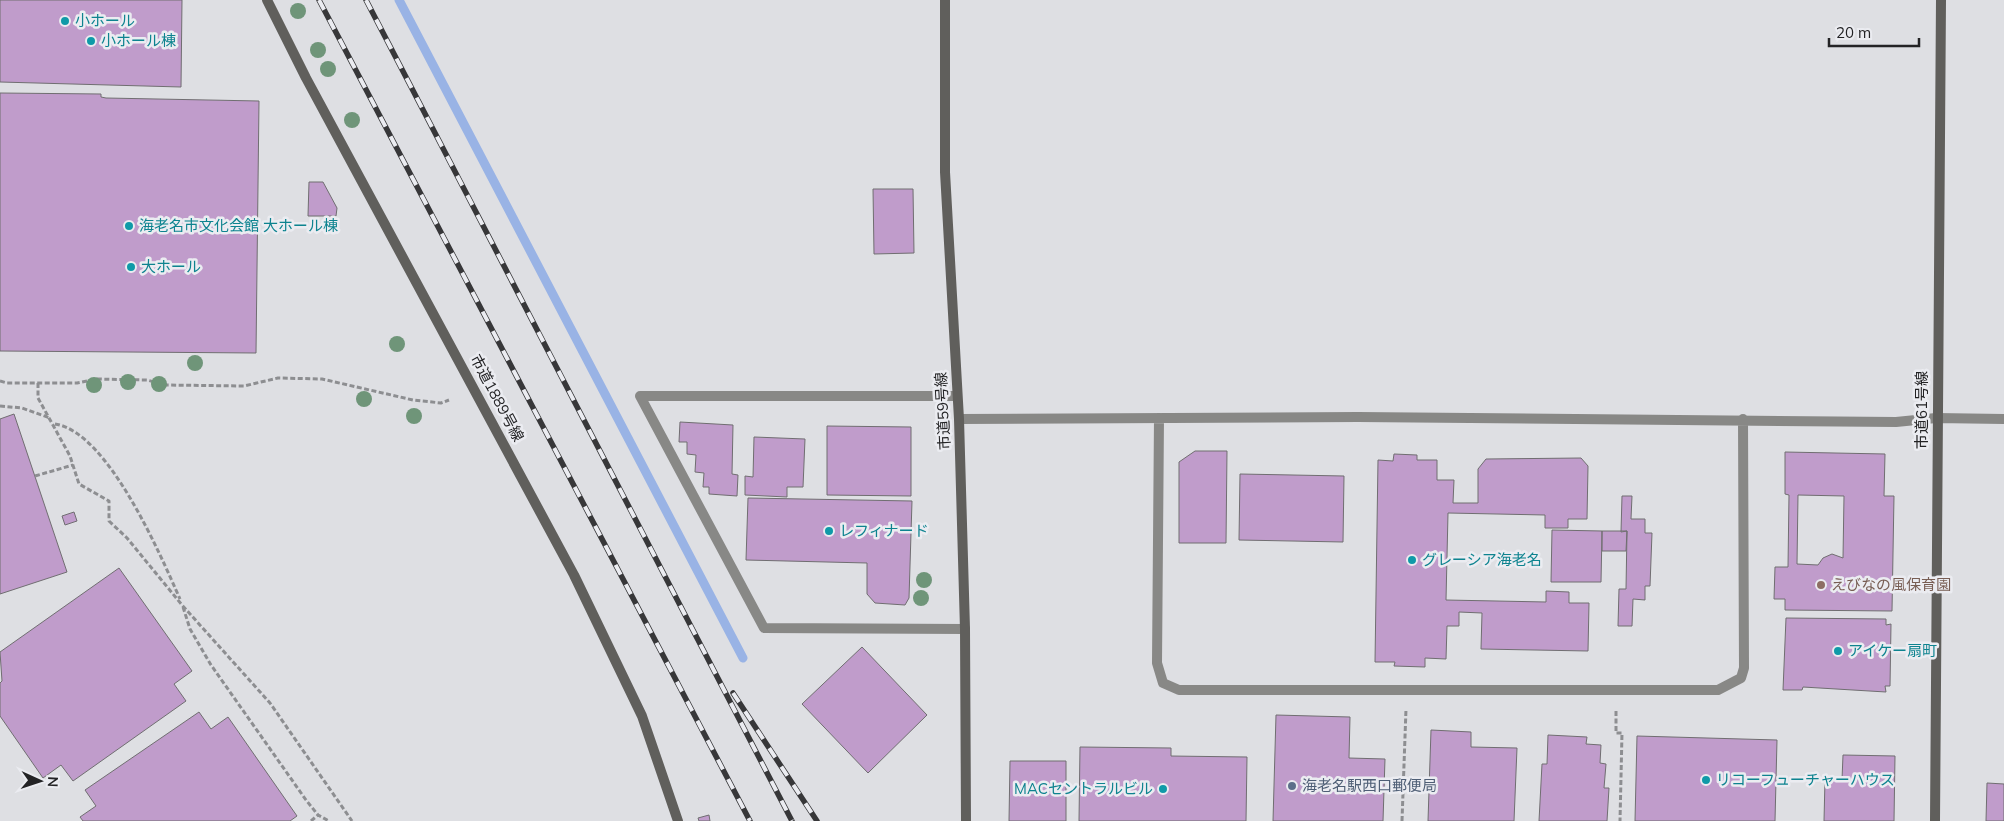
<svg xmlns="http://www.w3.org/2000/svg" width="2004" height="821" viewBox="0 0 2004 821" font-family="Mulish,'Noto Sans JP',sans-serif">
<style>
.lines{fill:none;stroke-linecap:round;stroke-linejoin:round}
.stream{stroke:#99b3e5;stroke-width:9}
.building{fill:#c09ccb;stroke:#706e71;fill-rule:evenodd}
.path{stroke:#8d8e91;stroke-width:3;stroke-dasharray:5 2.5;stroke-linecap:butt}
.street{stroke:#888886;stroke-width:10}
.secondary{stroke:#605f5c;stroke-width:10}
.rail-casing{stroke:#373739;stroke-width:5.5}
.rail{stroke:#ebecf1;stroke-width:4;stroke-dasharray:11;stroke-linecap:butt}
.tree{fill:#6f9579}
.culture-dot{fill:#0f9aa8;stroke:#ebecf1;stroke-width:2}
.education-dot{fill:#8d6e63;stroke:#ebecf1;stroke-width:2}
.service-dot{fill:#5c6f8a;stroke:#ebecf1;stroke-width:2}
.labels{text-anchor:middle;stroke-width:5;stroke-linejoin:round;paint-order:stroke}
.culture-label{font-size:15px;fill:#0d838f;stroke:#ebecf1;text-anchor:start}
.street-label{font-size:15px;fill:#232325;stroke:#ebecf1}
.education-label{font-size:15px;fill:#785e54;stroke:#ebecf1;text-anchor:start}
.service-label{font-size:15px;fill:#4e5e75;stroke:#ebecf1;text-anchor:start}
</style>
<rect width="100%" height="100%" fill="#dedfe3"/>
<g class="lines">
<!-- stream -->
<path class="stream" d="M399,0L743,658"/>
</g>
<!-- building -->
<path class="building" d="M0,0H182L181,87L0,82Z
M0,93L101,94V97L106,98L259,101L256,353L0,351Z
M309,182H323L337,208L336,216H308Z
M873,189H913L914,253L874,254Z
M14,414L67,572L0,594V419Z
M680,422L733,425L732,474L738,475L737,496L709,494V487H703L704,473L695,472L696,455L687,454V442H679Z
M827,426L911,427V496L827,495Z
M754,437L805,439L803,487H787V497L745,495V476L753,477Z
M1195,451H1227L1226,543H1179V462Z
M1785,452L1885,454L1884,496H1894L1892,611L1785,610V599H1774L1775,567H1788L1789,495L1785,494ZM1798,495L1844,496L1843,558L1832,554L1823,558L1818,565L1797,564Z
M1394,454L1417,455V460H1437V480H1454L1453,503H1478V469L1486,459L1581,458L1588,466L1587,519H1568V528H1545V515L1448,513L1446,600L1546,602V591L1569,592V603H1589L1588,651L1481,649L1482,613L1459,612V626H1447L1446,659L1425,658V667L1394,666L1395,662H1375L1378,460L1393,461Z
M1240,474L1344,476L1343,542L1239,540Z
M1622,496H1632L1631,519H1645V533H1652L1650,586H1645V600L1633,599L1632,626H1618L1619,589H1626L1627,531L1621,532Z
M748,498L912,501L909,598L905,605L875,603L867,594V563L746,560Z
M74,512L77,521L65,525L62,516Z
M1552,530L1602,531L1601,582H1551Z
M1602,531H1627L1626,551H1602Z
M119,568L192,671L174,684L186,701L73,781L61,765L43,778L0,716V683L2,681L0,652Z
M1786,618L1886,619V625L1891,624L1890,686H1885L1886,692L1803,687L1802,690H1783Z
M862,647L927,715L868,773L802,704Z
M199,712L211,729L228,717L297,816L290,821H83L80,817L96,806L85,790Z
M1276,715L1350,717L1349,758L1385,759L1383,821H1273Z
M1431,730L1471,732V747L1517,748L1514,821H1428Z
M1548,735L1587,737L1586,744L1601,745L1600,763L1606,764L1604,788H1609L1607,821H1539L1542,764H1547Z
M1637,736L1777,740L1775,821H1635Z
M1080,747L1171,748V756L1247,757L1246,821H1079Z
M1843,755L1895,756L1894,821H1824L1825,779L1842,780Z
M1010,761H1066V821H1009Z
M1987,783L2004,784V821H1986Z
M709,815L710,821H699L698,818Z"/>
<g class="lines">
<!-- path -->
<path class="path" d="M0,381L7,383H77L97,379L147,380L166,385L244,386L278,378L322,379L413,400L441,403L449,400
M38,383V398L70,456L79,484L109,501V521L127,538L182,605L270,703L352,821
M0,406L22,408L50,418
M55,424C108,432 160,554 180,599
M35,476L73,465
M183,607L190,629L211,665L306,800L318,815L329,821
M1616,711V733H1622L1620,821
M311,821L318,815
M1402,821L1406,709"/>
<!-- street -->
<path class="street" d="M957,396H640L764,628L965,629
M1159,418L1157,663L1163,683L1179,690H1718L1741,678L1744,668L1743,419
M959,419L1358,417L1896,422L1936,418L2004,419"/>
<!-- secondary -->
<path class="secondary" d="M267,0L306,78L574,575L642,716L678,821
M945,0V172L959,419L965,629L966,821
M1935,821L1941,0"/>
<!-- rail casing -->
<g class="rail-casing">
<path id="rail" d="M319,0L750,821
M366,0L792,821
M733,693L817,821"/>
</g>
<!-- rail -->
<use href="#rail" class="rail"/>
</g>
<!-- trees -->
<g class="tree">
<circle cx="298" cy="11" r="8"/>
<circle cx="318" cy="50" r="8"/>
<circle cx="328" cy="69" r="8"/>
<circle cx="352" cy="120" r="8"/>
<circle cx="397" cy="344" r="8"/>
<circle cx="195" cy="363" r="8"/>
<circle cx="128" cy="382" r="8"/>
<circle cx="159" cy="384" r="8"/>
<circle cx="94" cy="385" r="8"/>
<circle cx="364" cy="399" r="8"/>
<circle cx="414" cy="416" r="8"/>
<circle cx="924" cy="580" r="8"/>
<circle cx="921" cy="598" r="8"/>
</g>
<!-- markers -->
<g class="culture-dot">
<circle cx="65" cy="21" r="5"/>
<circle cx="91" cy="41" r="5"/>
<circle cx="129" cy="226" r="5"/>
<circle cx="131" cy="267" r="5"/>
<circle cx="829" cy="531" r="5"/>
<circle cx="1412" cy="560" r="5"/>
<circle cx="1838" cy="651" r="5"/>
<circle cx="1706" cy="780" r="5"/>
<circle cx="1163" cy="789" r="5"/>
</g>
<circle class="education-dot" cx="1821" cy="585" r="5"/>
<circle class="service-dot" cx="1292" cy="786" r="5"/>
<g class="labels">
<!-- culture labels -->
<g class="culture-label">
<text x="75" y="26">小ホール</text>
<text x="101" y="46">小ホール棟</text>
<text x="139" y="231">海老名市文化会館 大ホール棟</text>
<text x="141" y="272">大ホール</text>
<text x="839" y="536">レフィナード</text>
<text x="1422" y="565">グレーシア海老名</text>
<text x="1848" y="656">アイケー扇町</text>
<text x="1716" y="785">リコーフューチャーハウス</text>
<text x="1153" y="794" text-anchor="end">MACセントラルビル</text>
</g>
<!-- street labels -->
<g class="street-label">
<text transform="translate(497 398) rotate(62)" y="5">市道1889号線</text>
<text transform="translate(1922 410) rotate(-90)" y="5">市道61号線</text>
<text transform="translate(943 411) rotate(-93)" y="5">市道59号線</text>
</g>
<!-- education labels -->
<g class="education-label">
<text x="1831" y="590">えびなの風保育園</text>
</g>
<!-- service labels -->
<g class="service-label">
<text x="1302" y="791">海老名駅西口郵便局</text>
</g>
</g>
<!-- north arrow -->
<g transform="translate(40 781) rotate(93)" stroke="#ebecf1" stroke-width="4" paint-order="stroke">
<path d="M0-4L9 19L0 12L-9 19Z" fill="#232325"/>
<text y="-8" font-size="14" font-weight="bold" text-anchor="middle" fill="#232325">N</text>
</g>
<!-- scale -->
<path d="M1829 38v8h90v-8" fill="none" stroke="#232325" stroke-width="2.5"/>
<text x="1836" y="38" font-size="15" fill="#232325" stroke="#ebecf1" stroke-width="4" paint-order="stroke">20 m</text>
</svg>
